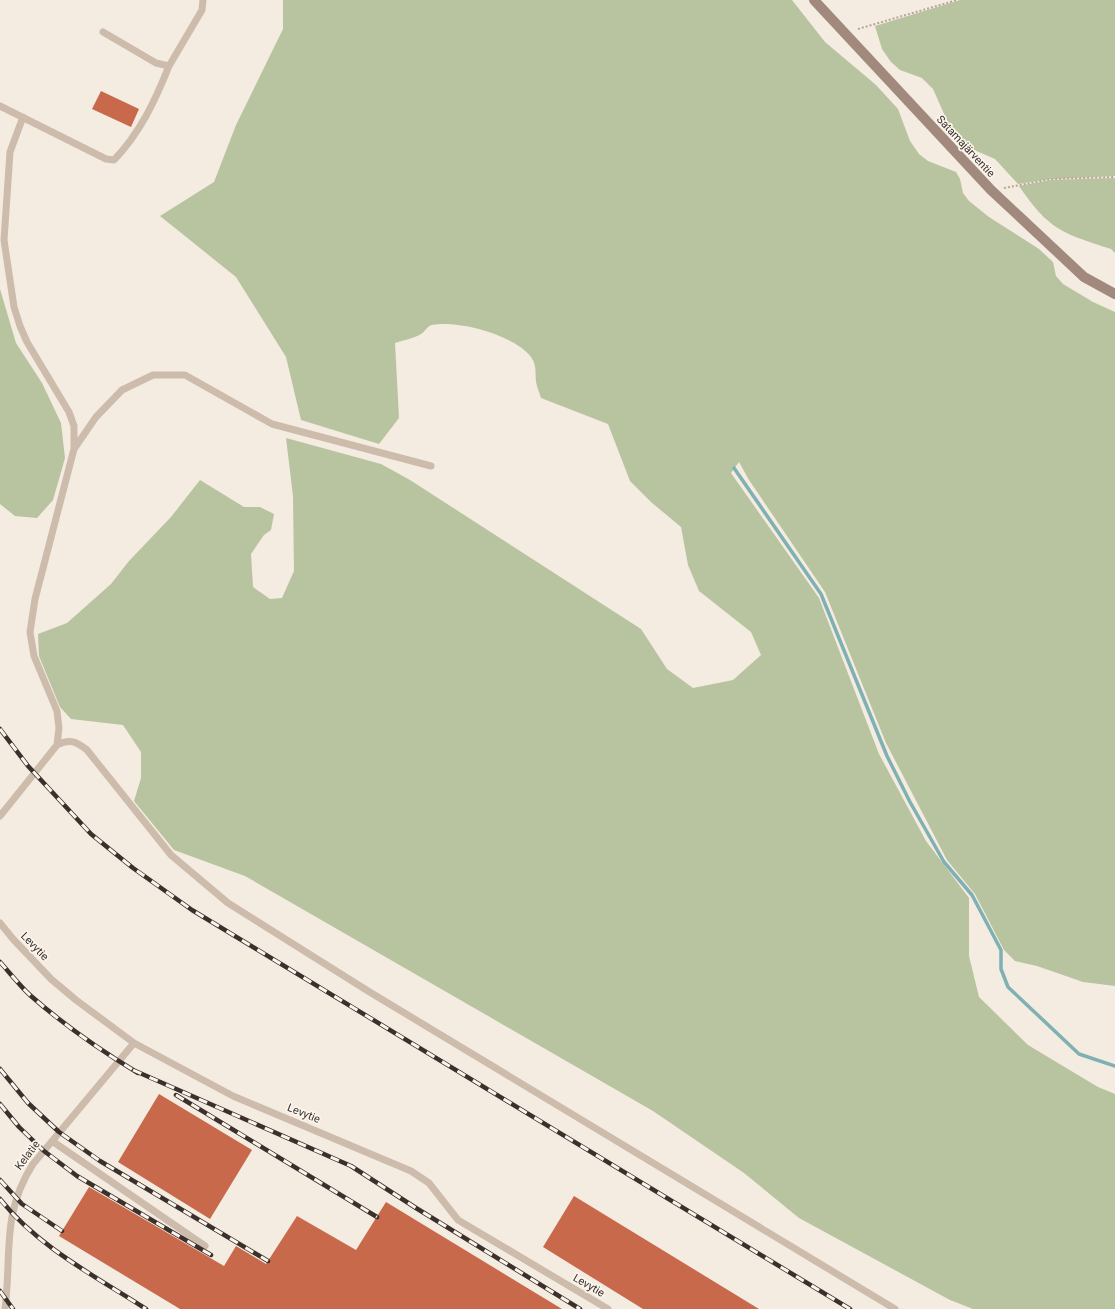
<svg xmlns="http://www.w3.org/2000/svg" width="1115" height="1309" viewBox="0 0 1115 1309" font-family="Roboto,sans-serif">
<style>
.green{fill:#b8c4a0}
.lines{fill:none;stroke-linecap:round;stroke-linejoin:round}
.stream{stroke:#7fb0b2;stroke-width:3.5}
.building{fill:#c8694b}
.path{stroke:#b9a596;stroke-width:2;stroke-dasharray:2 2;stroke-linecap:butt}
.lane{stroke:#cdbbac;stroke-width:7}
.secondary{stroke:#a18a7d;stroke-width:10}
.rail-casing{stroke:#3b302b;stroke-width:4.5}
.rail{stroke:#fbf5ee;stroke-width:3;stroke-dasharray:9;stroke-linecap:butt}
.labels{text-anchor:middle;stroke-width:3.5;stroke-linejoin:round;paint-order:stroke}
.street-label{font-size:11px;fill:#3b302b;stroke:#fbf5ee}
</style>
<rect width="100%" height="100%" fill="#f4ebe1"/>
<!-- green -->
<path class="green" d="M283,0H792L825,42L876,85L898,109L910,141L919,154L928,161L956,172L960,179L963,193L969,201L989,217L1039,249L1053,262L1056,276L1063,284L1093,302L1115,312V986L1083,982L1037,966L1015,961L1004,950L975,894L947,860L886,743L825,592L749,480L739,462L731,473L819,598L879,754L926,841L969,898V956L979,997L1028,1045L1098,1087L1115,1094V1309H973L950,1300L799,1218L744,1173L653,1111L245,876L174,850L134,801L141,778V752L123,725L71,719L60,707L39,656L38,634L67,623L111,584L129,561L171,517L200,480L244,507H260L274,514L271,530L264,535L251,554L253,587L270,599L282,598L294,571L293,496L286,438L381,464L410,480L641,629L667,669L693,688L733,680L761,655L751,632L699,591L688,565L681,527L651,502L630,481L608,424L541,398C540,394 538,390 537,386C534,376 538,366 531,357C514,335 459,320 432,325C427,326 425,332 421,334C413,339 403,340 395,343L399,418L379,444L301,420L286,357L236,277L160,216L214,182L236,125L283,29Z
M960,0H1115V176L1051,179L1018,184L995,159L965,146L953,134L933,89L922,78L900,70L891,62L882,49L875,26Z
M1115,178V253L1111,249C1062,233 1049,230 1019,186L1051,180Z
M0,289L16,343L42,383L61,423L65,458L53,500L37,518L15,516L0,504Z"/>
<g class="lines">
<!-- stream -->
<path class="stream" d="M734,468L821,594L887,756L910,802L944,862L972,895L1001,950V969L1008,987L1079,1054L1115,1066"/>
</g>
<!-- building -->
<path class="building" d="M101,91L139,109L131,127L92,109Z
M159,1094L252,1150L210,1219L118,1162Z
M89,1187L224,1266L236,1246L266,1264L297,1216L356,1250L386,1202L562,1309H180L59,1236Z
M574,1196L759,1309H643L543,1247Z"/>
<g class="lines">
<!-- path -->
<path class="path" d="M858,29L957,0
M1004,188L1052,179L1115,177"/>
<!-- lane -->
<path class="lane" d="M103,32L156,63L169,66L202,10L203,0
M0,106L106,159L114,160C140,133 155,101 169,66
M23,117L10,152L4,240L14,307L20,326L27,342L69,412L74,426V449L35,599L30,632L34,656L57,711L59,728L57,745
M74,449L96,417L122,390L153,375H185L272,424L431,466
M0,816L57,745C70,738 77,742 87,750L171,855L228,903L368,991L895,1309
M0,923L13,939L51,979L76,1000L134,1043L233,1096L411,1171L429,1183L458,1220L608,1309
M52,1141L205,1246
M5,1309C12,1254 1,1214 33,1164L134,1043"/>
<!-- secondary -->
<path class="secondary" d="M814,0L991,190L1084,277L1115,294"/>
<!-- rail casing -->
<g class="rail-casing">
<path id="rail" d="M0,729L28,766L91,834L133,868L192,910L850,1309
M0,962C10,973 20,986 31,996C64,1025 100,1050 138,1073
M0,1069L28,1103L59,1132L100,1161L268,1261
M133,1070L351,1166L416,1208L580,1309
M176,1095L377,1217
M0,1104L19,1127L44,1151L77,1176L211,1255
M0,1180L22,1204L62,1231
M0,1199C38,1247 95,1276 146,1309
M0,1291L13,1309"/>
</g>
<!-- rail -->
<use href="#rail" class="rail"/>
</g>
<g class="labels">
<!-- street labels -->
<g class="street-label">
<text transform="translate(966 146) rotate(47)" y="4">Satamajärventie</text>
<text transform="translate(35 946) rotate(46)" y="4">Levytie</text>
<text transform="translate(304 1113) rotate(22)" y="4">Levytie</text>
<text transform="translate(27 1155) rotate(-53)" y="4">Kelatie</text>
<text transform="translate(589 1285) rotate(30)" y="4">Levytie</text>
</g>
</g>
</svg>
